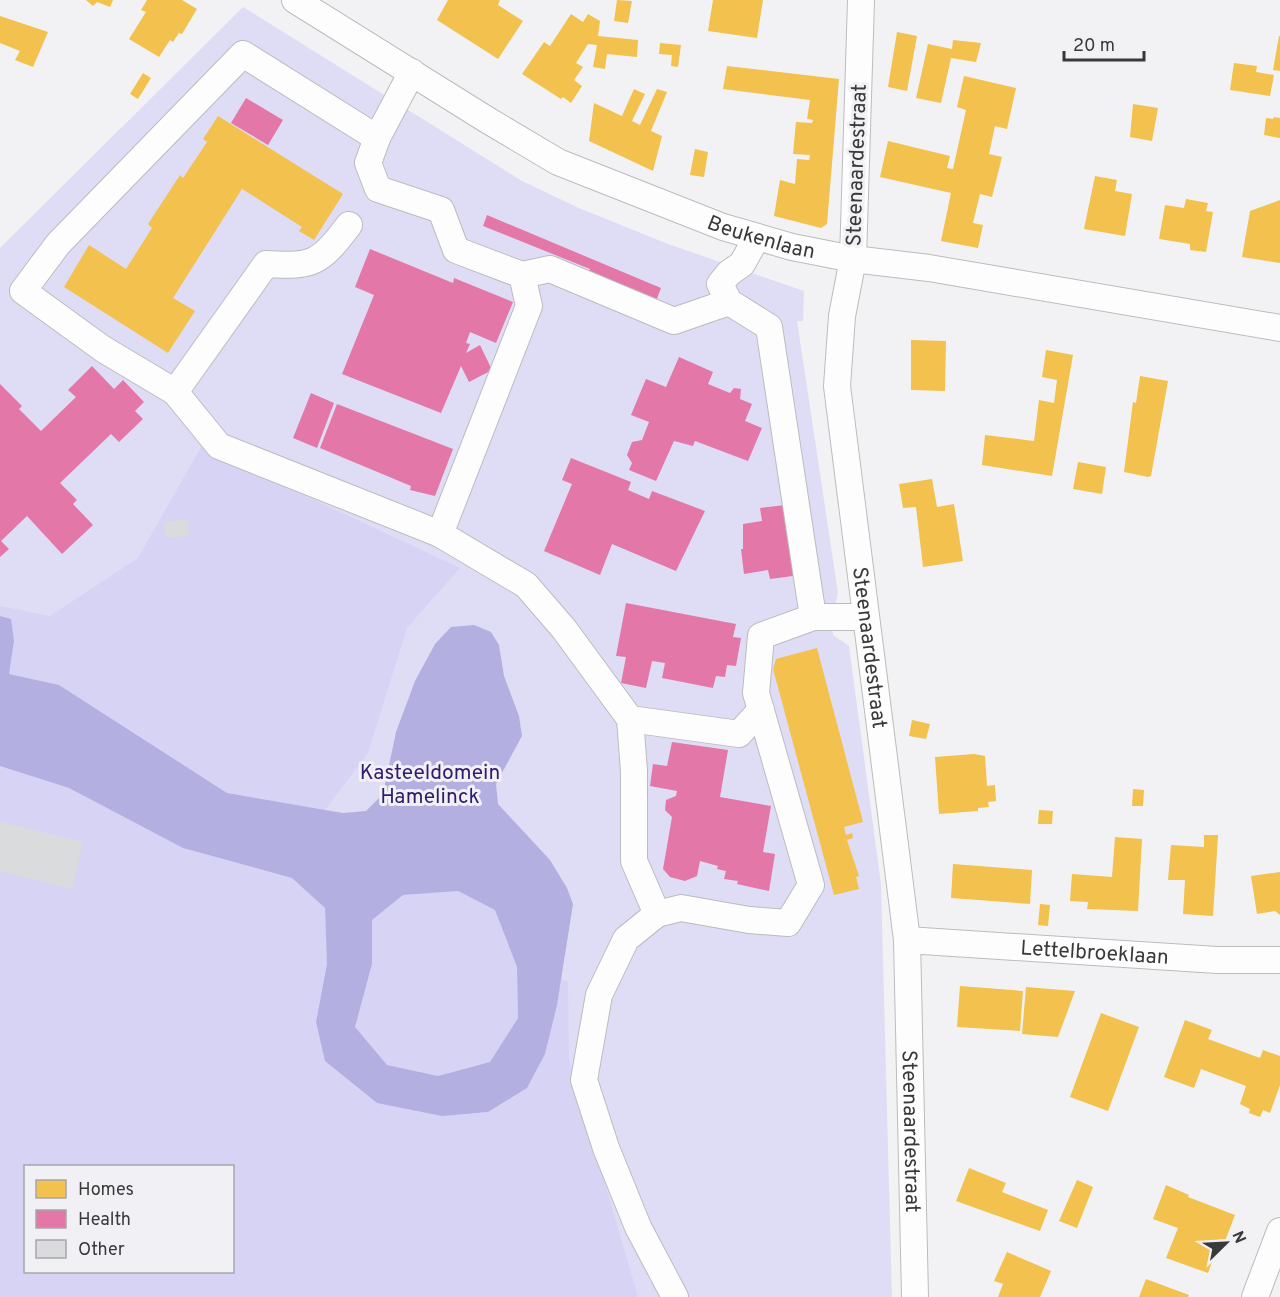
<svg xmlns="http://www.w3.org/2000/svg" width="1280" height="1297" viewBox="0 0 1280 1297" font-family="Overpass,sans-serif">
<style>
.green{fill:#deddf5;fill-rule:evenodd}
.forest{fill:#d6d3f5;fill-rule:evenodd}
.water{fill:#b4afe1;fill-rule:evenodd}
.homes{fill:#f2c14e}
.health{fill:#e377a8}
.building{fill:#dadbdc}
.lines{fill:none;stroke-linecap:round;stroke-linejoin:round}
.minor-casing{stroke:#bcbcbe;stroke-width:28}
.minor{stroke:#fdfdfd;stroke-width:26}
.labels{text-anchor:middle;stroke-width:6;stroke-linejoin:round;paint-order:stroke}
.street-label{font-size:21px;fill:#39393a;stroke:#f1f1f5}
.park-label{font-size:21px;fill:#311b6e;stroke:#f1f1f5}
</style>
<rect width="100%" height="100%" fill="#f2f2f4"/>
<!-- green -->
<path class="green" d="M243,7L522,181L579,208L668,244L804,291L803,321H797L838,593L834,611H830L833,635L849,646L881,884L892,1297H0V248ZM26,1166H232V1272H26Z"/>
<!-- forest -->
<path class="forest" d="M201,447L460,568L407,628L368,753L325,810L227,793L59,685L9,674L14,641L11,619L0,616V606L50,616L138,558Z
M0,766L69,788L183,848L292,878L325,908L327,964L316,1022L442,1116L488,1112L527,1088L545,1054L561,980L568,981L569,1060L638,1297H0ZM26,1166H232V1272H26Z
M458,891L495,910L517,967L518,1018L490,1062L438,1076L386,1065L355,1027L372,964V920L403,895Z"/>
<!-- water -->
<path class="water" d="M0,616L11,619L14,641L9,674L59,685L227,793L343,813L366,811L383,794L396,732L415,681L435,644L451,627L474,625L491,632L499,645L504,676L519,716L522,736L496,784L498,804L550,860L567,888L573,904L557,1005L545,1054L527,1088L488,1112L442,1116L377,1103L325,1061L316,1022L327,964L325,908L292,878L183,848L69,788L0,766ZM458,891L495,910L517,967L518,1018L490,1062L438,1076L387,1065L355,1027L372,964V920L403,895Z"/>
<!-- homes -->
<path class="homes" d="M86,0H113L110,7L97,2L93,6Z
M147,0H182L197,9L182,34L179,33L173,42L170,40L159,57L129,39L146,12L141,10Z
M448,0H500L498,5L523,21L498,59L437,20Z
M617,0L632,1L628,23L614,21Z
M713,0H763L757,38L708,31Z
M571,14L583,22L588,14L600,21L598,36L638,40L637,57L607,54L605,69L593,67L597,45L588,44L576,63L583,67L574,80L582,86L571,103L563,97L561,99L522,74L544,42L550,46Z
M0,16L48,32L33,67L15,60L20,51L0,43Z
M897,32L917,36L907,91L888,87Z
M1279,36H1280V71L1273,70Z
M953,40L981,43L976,62L951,58L941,103L916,98L928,44L952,49Z
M660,43L681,45L678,67L671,66L672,55L659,54Z
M1234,63L1257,66L1256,72L1274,75L1270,96L1230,90Z
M727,66L839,79L827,224L821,228L774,216L780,180L795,184L797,159L809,160L810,155L793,154L796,122L812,123L813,120L807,119L810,100L723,89Z
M143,73L151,78L138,99L130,94Z
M964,76L1016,88L1007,129L995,126L989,154L1002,157L992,197L980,194L973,223L983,225L978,248L941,241L951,193L880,177L888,141L950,156L947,168L953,169L966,110L957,107Z
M634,89L645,94L632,121L640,125L657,89L667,92L651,131L662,136L653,171L589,141L594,103L622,116Z
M1133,104L1158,108L1152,141L1130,137Z
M218,116L343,194L314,240L299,231L302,227L242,189L173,298L195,311L168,353L64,287L89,245L126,269L152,228L148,224L180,175L183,178L207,142L203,139Z
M1274,117L1280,118V138L1264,135L1266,118L1273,119Z
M695,149L708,152L704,177L690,175Z
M1095,176L1117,180L1115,191L1132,194L1125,236L1084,229Z
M1186,199L1208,203L1206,211L1213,212L1206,252L1190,250V244L1159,239L1165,205L1184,208Z
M1280,200V263L1242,257L1250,211Z
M911,340L946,341L945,391L911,390Z
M1046,350L1073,355L1052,476L982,465L985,435L1034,441L1039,400L1054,403L1057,380L1042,377Z
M1140,376L1168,381L1151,476L1148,477L1124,472L1133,402L1136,403Z
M1078,462L1106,467L1102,494L1073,489Z
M932,479L937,507L954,504L963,561L923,567L916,507L903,508L899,484Z
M817,648L863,822L844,827L846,835L852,833L853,838L847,840L859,876L856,877L859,889L834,895L773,669L776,659Z
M912,720L930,724L926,739L909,736Z
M974,754L985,756L987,786L995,785L996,801L988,802L989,807L978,808V811L939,814L935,757Z
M1133,789L1144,790L1143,806H1132Z
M1039,810L1053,811L1052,824H1038Z
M1204,835H1218L1213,916L1183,914L1185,880H1168L1171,845L1204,847Z
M1115,837L1142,839L1138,911L1087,909L1088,902L1070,901L1072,874L1112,877Z
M953,864L1032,870L1030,904L951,898Z
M1280,872V915L1275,911L1257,914L1251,876Z
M1040,904L1050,905L1048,926L1038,925Z
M960,986L1023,991L1020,1031L957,1027Z
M1026,987L1075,991L1058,1037L1022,1034Z
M1101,1013L1139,1027L1108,1111L1070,1097Z
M1185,1020L1212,1030L1208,1039L1260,1058L1263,1050L1280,1056V1085L1270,1113L1263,1110L1260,1117L1249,1113L1250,1109L1240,1104L1246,1086L1201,1069L1194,1088L1164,1077Z
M969,1168L1006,1183L1002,1192L1048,1210L1040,1231L956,1201Z
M1077,1180L1093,1187L1077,1228L1059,1221Z
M1166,1185L1189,1195L1188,1197L1235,1215L1225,1241L1220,1239L1208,1273L1166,1258L1178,1228L1153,1219Z
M1007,1252L1051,1271L1040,1297H998L1003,1284L994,1281Z
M1146,1279L1189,1295L1188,1297H1139Z"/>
<!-- health -->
<path class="health" d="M246,98L283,120L268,145L231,123Z
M487,215L661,288L655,304L587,276L590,269L483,226Z
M370,249L453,283L454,278L513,302L496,343L470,332L466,343L470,344L466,353L480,345L492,370L469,382L461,366L441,413L342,374L374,295L355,287Z
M679,357L713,372L708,384L730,393L734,388L741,389L740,399L752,404L745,421L762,428L748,461L695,441L693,446L674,441L656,481L629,470L632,463L627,455L632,442L642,440L649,422L631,415L646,379L666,387Z
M92,366L114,389L123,380L144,402L135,411L143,419L119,442L111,434L60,483L77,500L73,504L93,525L62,554L27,516L1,541L9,549L0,557V384L22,406L19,409L41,431L76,397L68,390Z
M311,393L334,403L317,448L293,438Z
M337,404L453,449L435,496L410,490L411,486L320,448Z
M571,458L631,482L628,490L649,499L652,491L705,511L676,571L612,544L600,575L544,551L572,484L562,480Z
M785,505L793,576L770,579L768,570L744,574L741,549H743V524L762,521L760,508Z
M626,603L736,624L733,637L741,638L736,666L727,665L725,677L716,676L713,688L662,678L665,663L652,661L646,688L621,683L626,657L616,656Z
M672,742L728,750L720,797L771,806L763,852L775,854L769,891L737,884L738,881L724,879L726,871L717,869L718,866L700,861L697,876L685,881L670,877L663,869L672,817L665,810L666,800L676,796L677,791L650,786L653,764L667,766Z"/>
<!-- building -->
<path class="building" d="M187,519L189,536L166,538L164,522Z
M0,822L83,842L72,889L0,871Z"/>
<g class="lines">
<!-- minor casing -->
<g class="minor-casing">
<g id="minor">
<path id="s1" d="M295,0L489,121L558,162L723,227L792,247L853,259L929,268L1280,328"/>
<path id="s2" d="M861,0L853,259L842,316L837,386L907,940L915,1297"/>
<path d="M377,138L412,72"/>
<path d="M757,237L742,264L729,273L720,284L729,302L769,327L813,617"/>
<path d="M175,392L266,264C314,267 320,263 349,225"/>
<path d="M440,534L529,306L522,275"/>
<path d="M630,719L739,734L761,710"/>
<path d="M657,914L681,908L749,920L788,923L811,885L756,693L761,636L813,617H864"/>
<path id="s3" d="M907,940L1217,960H1280"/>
<path d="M675,1297L638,1227L606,1148L584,1080L599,995L626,939L657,914L634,861V771L630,719L564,629L526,585L440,534L219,446L175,392L103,349L23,291L58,244L243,54L377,138L368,163L378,189L441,210L456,250L522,275L550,269L674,321L729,302"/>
<path d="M1255,1297L1280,1231"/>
</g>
</g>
<!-- minor -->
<use href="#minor" class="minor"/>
</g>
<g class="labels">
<!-- street labels -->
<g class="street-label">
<text transform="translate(856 165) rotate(-88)" y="7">Steenaardestraat</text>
<text dy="7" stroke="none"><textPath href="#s1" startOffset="526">Beukenlaan</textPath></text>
<text dy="7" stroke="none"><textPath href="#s2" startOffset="651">Steenaardestraat</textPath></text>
<text dy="7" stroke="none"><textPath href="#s3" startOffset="188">Lettelbroeklaan</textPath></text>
<text dy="7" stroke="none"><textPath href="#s2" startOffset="1137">Steenaardestraat</textPath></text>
</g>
<!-- park labels -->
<g class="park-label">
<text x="430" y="779">Kasteeldomein<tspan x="430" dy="24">Hamelinck</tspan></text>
</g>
</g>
<!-- legend -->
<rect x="24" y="1165" width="210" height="108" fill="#f1f1f5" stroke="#a7a7aa" stroke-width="1.5"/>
<rect x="36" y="1180" width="30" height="18" fill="#f2c14e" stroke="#a7a7aa" stroke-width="1.5"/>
<text x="78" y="1195" font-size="18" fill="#39393a">Homes</text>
<rect x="36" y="1210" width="30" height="18" fill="#e377a8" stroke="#a7a7aa" stroke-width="1.5"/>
<text x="78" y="1225" font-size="18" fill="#39393a">Health</text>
<rect x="36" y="1240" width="30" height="18" fill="#dadbdc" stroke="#a7a7aa" stroke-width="1.5"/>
<text x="78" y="1255" font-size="18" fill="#39393a">Other</text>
<!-- north arrow -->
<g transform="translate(1226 1243) rotate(66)" stroke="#f1f1f5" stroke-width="4.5" paint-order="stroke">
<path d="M0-4.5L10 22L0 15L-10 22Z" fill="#39393a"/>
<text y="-9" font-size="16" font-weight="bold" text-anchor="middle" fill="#39393a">N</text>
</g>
<!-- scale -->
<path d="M1064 51v9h80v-9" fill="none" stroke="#39393a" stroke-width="3"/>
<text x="1073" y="51" font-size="18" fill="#39393a" stroke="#f1f1f5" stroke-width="4.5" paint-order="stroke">20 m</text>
</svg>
